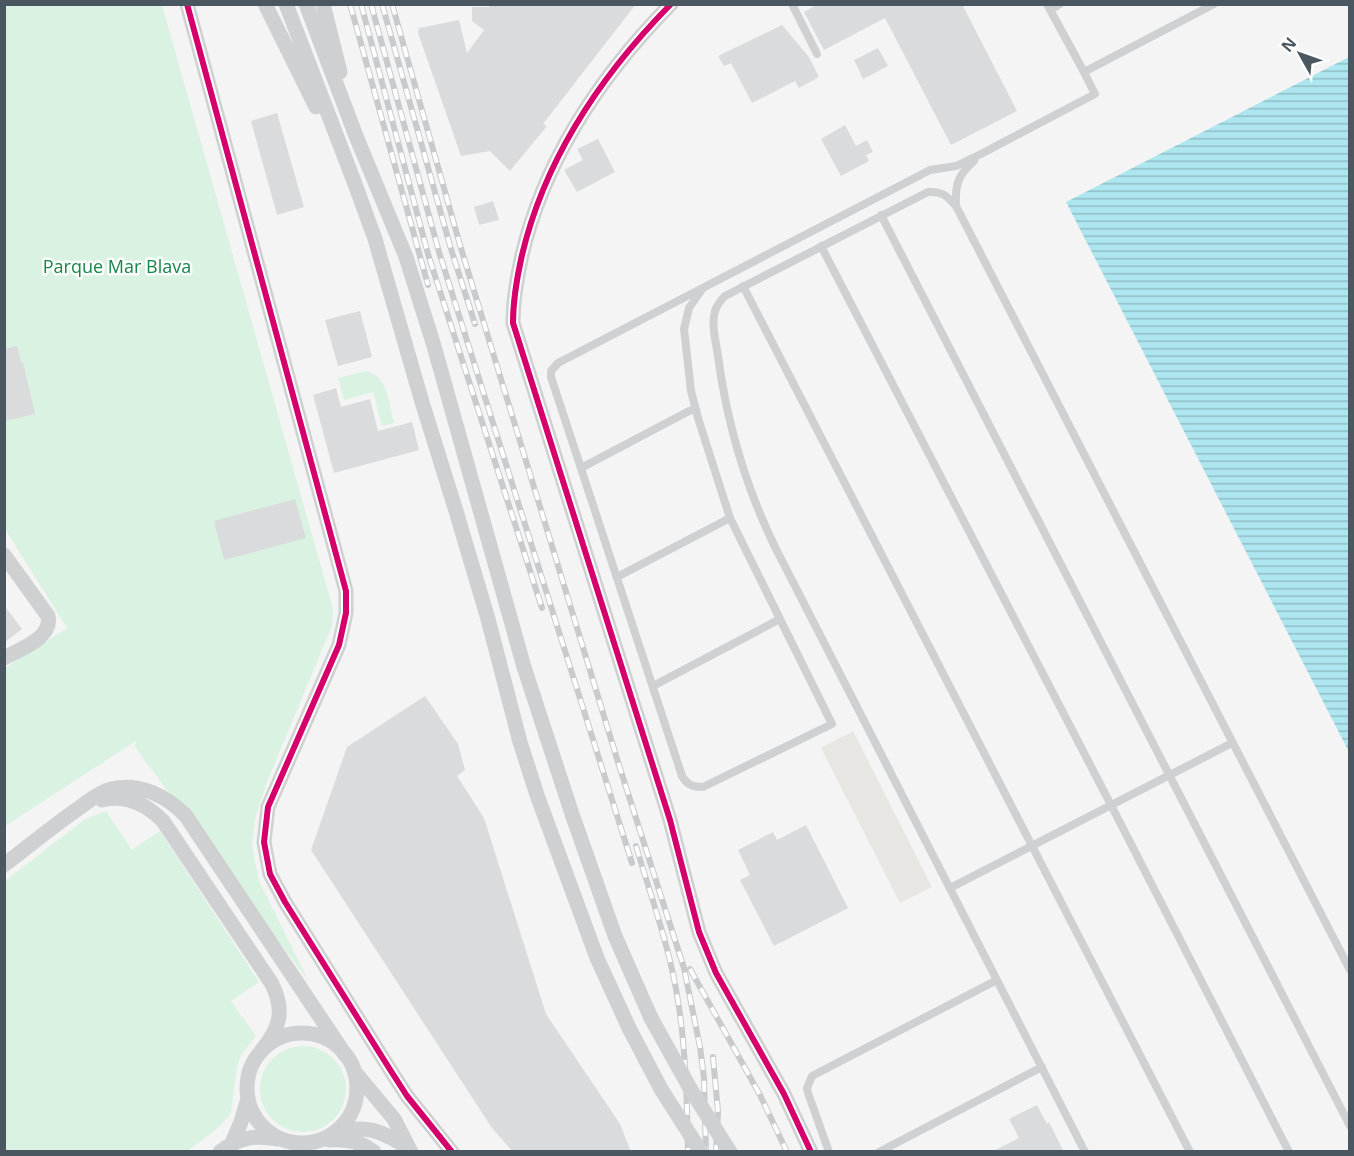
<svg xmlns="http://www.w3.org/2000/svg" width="1354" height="1156" viewBox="0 0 1354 1156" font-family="'Open Sans',sans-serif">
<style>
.commercial{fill:#e8e6e3}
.green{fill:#d9f2e1}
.water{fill:url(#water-rules)}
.building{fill:#dadbdc}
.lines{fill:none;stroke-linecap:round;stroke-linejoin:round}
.lane{stroke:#ced0d2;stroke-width:8}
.street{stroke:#ced0d2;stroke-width:15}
.rail-casing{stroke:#c9cacc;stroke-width:6}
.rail{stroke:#fff;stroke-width:4;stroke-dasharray:11;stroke-linecap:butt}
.street-bridge{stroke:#ced0d2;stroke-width:15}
.cycleway-casing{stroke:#fff;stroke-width:10}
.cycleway{stroke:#d6006c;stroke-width:6}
.labels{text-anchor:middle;stroke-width:5;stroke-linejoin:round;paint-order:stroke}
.park-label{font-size:18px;fill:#178648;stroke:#fff}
</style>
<defs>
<pattern id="water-rules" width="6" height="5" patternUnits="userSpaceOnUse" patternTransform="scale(1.5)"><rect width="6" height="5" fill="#aee6f0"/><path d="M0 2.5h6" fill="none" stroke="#90bdc6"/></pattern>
</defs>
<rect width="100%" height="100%" fill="#f4f4f4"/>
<!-- commercial -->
<path class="commercial" d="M853,731L932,887L900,903L821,748Z"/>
<!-- green -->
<path class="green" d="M5,5H162L333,609L332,626L267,782L255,819L252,846L259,881L309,982L135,747L136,741L5,826V668L67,628L5,529Z
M366,371C388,375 389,404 394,423L382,426L373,392L344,400L338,378Z
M106,811L132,850L160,831L259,982L231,1001L256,1036L241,1055L237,1066L231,1113L217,1129L187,1151H5V881L85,819Z
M260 1089a43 43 0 1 1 86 0a43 43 0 1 1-86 0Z"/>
<!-- water -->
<path class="water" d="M1349,57V752L1066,202Z"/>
<!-- building -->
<path class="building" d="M491,4H636L543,124L547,126L510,171L490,151L461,156L418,33L419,28L459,20L467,53L484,30L472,21V7H489Z
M818,4H962L1017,111L951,145L885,18L824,50L804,12Z
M782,25L809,57L819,77L799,88L795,81L752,103L731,63L724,66L718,56Z
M878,48L888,66L863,79L854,60Z
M277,113L304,207L277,215L251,121Z
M845,125L856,146L867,140L873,152L866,155L869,161L841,176L821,139Z
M598,139L615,172L577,192L564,170L583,160L577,149Z
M493,201L499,220L479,225L474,207Z
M360,311L372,357L338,366L325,320Z
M17,346L21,362H23L35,414L4,421V349Z
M336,388L341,407L370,399L378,431L412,422L419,450L334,473L313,395Z
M295,499L306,538L224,560L214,521Z
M4,605L22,629L4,643Z
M425,696L458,744L465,770L457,776L484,818L546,1014L620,1124L631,1152H513L492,1128L311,850L347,747Z
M806,825L848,908L774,946L740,880L750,875L738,850L773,832L777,840Z
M1037,1105L1047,1124L1049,1122L1064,1152H992L1019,1138L1009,1119Z"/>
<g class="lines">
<!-- lane -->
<path class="lane" d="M792,4L817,54
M1047,4L1084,72L1214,4
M1050,10L1060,4
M956,206C955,184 958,175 974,161
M881,215L1350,1126
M821,246L1111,805L1289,1152
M743,286L1190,1152
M703,288L689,308L684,329L691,391L698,418L730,518L832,724L703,787C693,787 687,785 682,776L551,377V371L558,363L930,170L956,166L981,154L1095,94L1084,72
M581,468L689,411L696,409
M617,577L730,518
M653,686L780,619
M950,888L1232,743
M829,1152L808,1093L807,1088L812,1076L997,980
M879,1152L1042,1067
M1085,1152L776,549C746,488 727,424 718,356C716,342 711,325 715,311C717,305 721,300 725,296L928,192C942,191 947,196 956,206L1350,970"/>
<!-- street -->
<path class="street" d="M187,4L346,591V613L339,645L268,807L264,842L270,874L285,902L389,1068L407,1096L452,1152
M265,4L316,107
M286,4L355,184L375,239L422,402L456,511L488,619L520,742L537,795L597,958L629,1028
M306,4L356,136L406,257L434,346L524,667L572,814L615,936L651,1018
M323,4L340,72
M671,4C602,74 545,158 522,255C517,277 513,299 513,323L670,820L699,932L716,973L784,1094L811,1152
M4,555L48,616C53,638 20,649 4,658
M102,800C126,794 146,804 163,821L272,984C285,1011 280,1028 262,1050
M4,865C29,846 53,826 79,808C89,801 99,792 111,789C139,782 167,796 186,816L346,1056
M247 1088a55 55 0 1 1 110 0a55 55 0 1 1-110 0Z
M354,1071L394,1119L411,1152
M335,1132C367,1125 381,1130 408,1148
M329,1140C346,1139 360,1141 374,1152
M232,1143L241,1122L248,1098
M220,1152C239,1137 255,1135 278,1139"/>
<!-- rail casing -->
<g class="rail-casing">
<path id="rail" d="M350,4L428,285
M361,4L428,254L542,608
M371,4L439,252L632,863
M382,4L451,249L475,324
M392,4L460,245L618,762L684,968L700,1047L704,1078L706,1152
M636,846C651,897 670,948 678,1001C686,1050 687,1102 688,1152
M690,969L760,1095L787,1152
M713,1057L718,1112L716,1152"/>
</g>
<!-- rail -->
<use href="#rail" class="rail"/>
<!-- street-bridge -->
<path class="street-bridge" d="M651,1018L691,1090L730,1152
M629,1028L661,1089L701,1152"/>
<!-- cycleway casing -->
<g class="cycleway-casing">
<path id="cycleway" d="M187,4L346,591V613L339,645L268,807L264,842L270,874L285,902L389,1068L407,1096L452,1152
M671,4C602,74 545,158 522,255C517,277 513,299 513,323L670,820L699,932L716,973L784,1094L811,1152"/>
</g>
<!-- cycleway -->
<use href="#cycleway" class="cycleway"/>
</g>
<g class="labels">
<!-- park labels -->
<g class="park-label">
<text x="117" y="273">Parque Mar Blava</text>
</g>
</g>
<!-- border -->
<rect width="1354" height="1156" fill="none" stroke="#4a5761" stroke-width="12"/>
<!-- north arrow -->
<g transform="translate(1300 54) rotate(310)" stroke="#ffffff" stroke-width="4.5" paint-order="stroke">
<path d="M0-4.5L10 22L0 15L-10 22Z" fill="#4a5761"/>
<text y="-9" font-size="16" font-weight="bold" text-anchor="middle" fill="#4a5761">N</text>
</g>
</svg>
